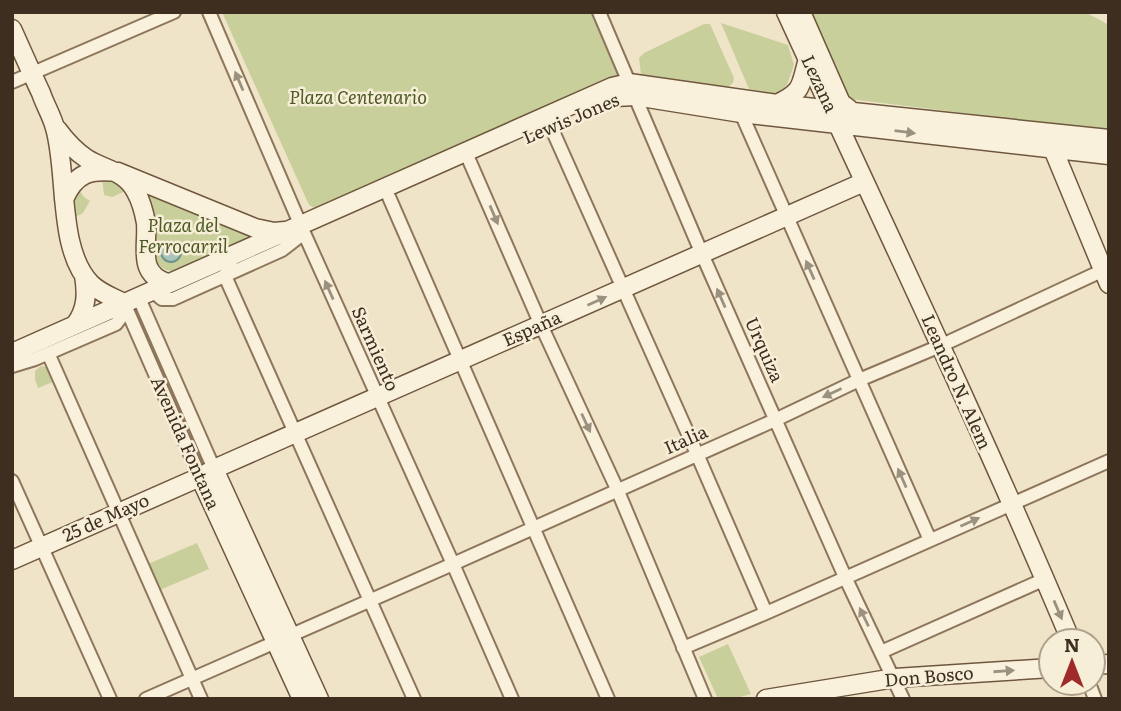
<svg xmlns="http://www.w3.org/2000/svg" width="1121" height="711" viewBox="0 0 1121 711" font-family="Literata,serif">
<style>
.green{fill:#c9cf9b}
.water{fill:#a9c4bc;stroke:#6f938a;stroke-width:2}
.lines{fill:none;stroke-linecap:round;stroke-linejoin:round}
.street-casing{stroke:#8d765c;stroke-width:16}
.secondary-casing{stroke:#6f573f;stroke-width:21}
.street{stroke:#faf1dc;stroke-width:12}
.secondary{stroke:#faf1dc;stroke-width:18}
.oneway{fill:#9c907e}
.labels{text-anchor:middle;stroke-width:5;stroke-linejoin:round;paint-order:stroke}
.street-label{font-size:18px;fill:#3d2e20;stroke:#f7eed8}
.park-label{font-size:18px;font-style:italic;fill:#4d5a26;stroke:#f7eed8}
</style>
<rect width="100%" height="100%" fill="#f0e4c8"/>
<!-- green -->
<path class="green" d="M222,12H593L619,72L617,77L316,209L309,205Z
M806,12H1085L1109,25V131L850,99L827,63Z
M721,23L788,45L794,65L787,85L776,94L749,89Z
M704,24H710L734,78L733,83L727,88L646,79L641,75L639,58L644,53Z
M102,178C112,180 118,183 126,191L112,197L104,195Z
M138,184L259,235L176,271C166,272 159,267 153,259Z
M78,188L84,197L90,201L83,213L73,218V198Z
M41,366L49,368L55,381L38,388L35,379V371Z
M197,543L209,569L160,590L148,564Z
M728,644L751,694L733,699H718L699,657Z"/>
<!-- water -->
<path class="water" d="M161 252a10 10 0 1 1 20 0a10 10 0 1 1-20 0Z"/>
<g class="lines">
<!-- street casing -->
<g class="street-casing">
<path id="street" d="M209,12L304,233L453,564L512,699
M599,12L702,254L845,577L903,699
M12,82L174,12
M741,113L930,540
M551,127L697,454L766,613
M466,153L541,325L617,489L705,699
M389,197L608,699
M233,256L225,276L414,699
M151,290L162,299H173L282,250L304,233
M138,296L214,469
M124,303L200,477
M48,353L201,699
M12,366L35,359L116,324L122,316L123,303
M12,481L110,699
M683,648L766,613L1109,461
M881,652L1045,579
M1089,683L1095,699
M146,699L453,564L775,420L859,380L940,346L1108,268"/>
</g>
<!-- secondary casing -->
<g class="secondary-casing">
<path id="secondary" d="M786,12C882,221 982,429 1071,641
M801,12L841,103L849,109
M12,29C22,51 31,72 41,93C45,105 52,116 55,128C68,172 57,250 91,284C100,293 112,297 124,303
M606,101L615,97L635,96L741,113L1109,155
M777,104C804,91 800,86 808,59
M57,129C65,140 75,151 87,159C105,170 126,171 136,192C141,201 144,212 146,223C148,247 137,273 167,283
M1050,140L1053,149L1109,284
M64,199C76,172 91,169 118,172L255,228L274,232L285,231
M75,325C87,309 87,294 84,275
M12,353L612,87L629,83L777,104L1109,139
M214,469L319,699
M200,477L302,699
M12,560L200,477L214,469L864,182
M1093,665L1109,664
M766,699L895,678L1051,668"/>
</g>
<!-- street -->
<use href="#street" class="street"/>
<!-- secondary -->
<use href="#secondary" class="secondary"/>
</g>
<!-- one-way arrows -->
<defs><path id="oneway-solid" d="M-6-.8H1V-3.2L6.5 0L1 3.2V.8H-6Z" transform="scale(1.75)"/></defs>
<g class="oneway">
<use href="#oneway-solid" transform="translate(239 81) rotate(-113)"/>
<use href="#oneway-solid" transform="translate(905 132) rotate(7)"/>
<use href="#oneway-solid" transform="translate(494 215) rotate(67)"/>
<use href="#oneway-solid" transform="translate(810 270) rotate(-114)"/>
<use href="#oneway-solid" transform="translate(329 290) rotate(-114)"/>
<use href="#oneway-solid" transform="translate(721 298) rotate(-114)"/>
<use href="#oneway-solid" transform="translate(597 301) rotate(-24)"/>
<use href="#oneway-solid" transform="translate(832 393) rotate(155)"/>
<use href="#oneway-solid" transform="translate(586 423) rotate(65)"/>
<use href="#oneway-solid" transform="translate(902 478) rotate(-114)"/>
<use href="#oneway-solid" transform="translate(970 522) rotate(-24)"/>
<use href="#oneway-solid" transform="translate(1058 610) rotate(67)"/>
<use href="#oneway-solid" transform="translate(864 617) rotate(-116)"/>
<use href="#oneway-solid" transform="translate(1004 671) rotate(-4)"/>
</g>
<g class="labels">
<!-- street labels -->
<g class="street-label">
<text transform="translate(819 84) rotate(65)" y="6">Lezana</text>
<text transform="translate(571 119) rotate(-23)" y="6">Lewis Jones</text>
<text transform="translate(532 329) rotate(-24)" y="6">España</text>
<text transform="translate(375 349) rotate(66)" y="6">Sarmiento</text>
<text transform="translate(764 350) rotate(66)" y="6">Urquiza</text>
<text transform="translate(956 382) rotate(66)" y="6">Leandro N. Alem</text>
<text transform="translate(686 440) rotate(-24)" y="6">Italia</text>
<text transform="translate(185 443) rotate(66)" y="6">Avenida Fontana</text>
<text transform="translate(106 518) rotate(-24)" y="6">25 de Mayo</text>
<text transform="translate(929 677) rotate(-5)" y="6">Don Bosco</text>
</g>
<!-- park labels -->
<g class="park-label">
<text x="358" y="104">Plaza Centenario</text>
<text x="183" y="232">Plaza del<tspan x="183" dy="21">Ferrocarril</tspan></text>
</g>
</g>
<!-- border -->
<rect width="1121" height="711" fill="none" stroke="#3d2e20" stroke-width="28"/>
<!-- north arrow -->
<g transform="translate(1072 662)"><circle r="33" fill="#f7eed8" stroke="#ada18e" stroke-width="2"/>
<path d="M0-5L12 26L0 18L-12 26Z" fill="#9e2a2b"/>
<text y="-10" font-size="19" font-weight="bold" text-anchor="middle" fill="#3d2e20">N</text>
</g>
</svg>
